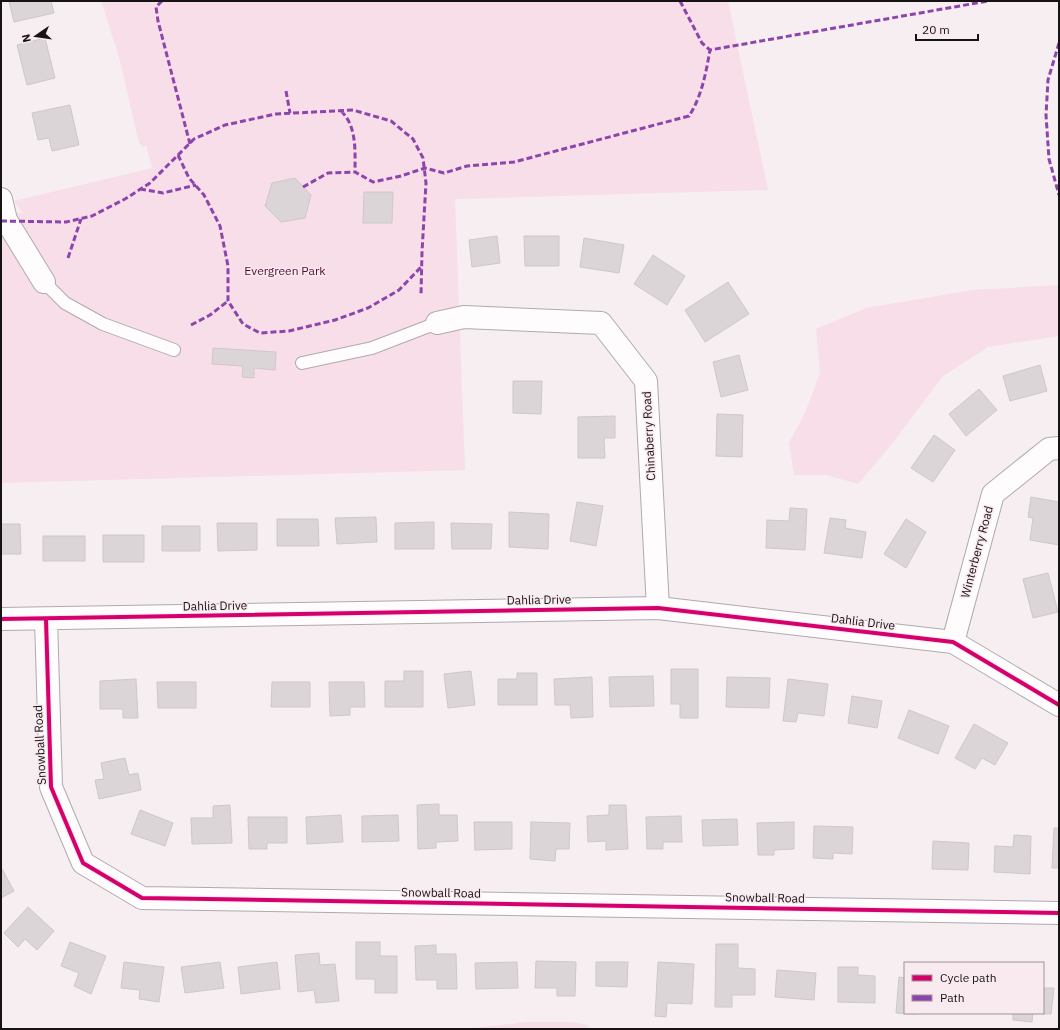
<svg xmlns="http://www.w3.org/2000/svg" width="1060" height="1030" viewBox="0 0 1060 1030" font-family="'IBM Plex Sans',sans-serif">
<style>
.green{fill:#f8dee8}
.building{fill:#dbd5d7;stroke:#cec8ca}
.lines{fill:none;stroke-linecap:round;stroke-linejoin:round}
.lane-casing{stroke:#b0aaac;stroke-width:14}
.street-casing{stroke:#b0aaac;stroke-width:24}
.lane{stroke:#fefcfd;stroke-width:12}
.street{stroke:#fefcfd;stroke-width:22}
.quiet{stroke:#8e44ad;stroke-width:3;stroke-dasharray:6 3;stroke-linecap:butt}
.cycleway-casing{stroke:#f9eaf0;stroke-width:6}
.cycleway{stroke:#d6006c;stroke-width:4}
.labels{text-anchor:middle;stroke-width:3;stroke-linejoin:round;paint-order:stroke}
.park-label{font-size:12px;fill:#580936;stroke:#f9eaf0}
.street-label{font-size:12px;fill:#171214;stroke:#f9eaf0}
</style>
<rect width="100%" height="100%" fill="#f6eef1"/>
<!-- green -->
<path class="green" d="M101,1H728L768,190L455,199L465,470L1,483V215L23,213L14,201L152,168L146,145L143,147L139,143L119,57Z
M1059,285V336L988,347L943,376L891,445L858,484L827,475H794L789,443L805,413L820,373L816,329L866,308L973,290Z
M528,1022H572L588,1025L589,1029H465Z"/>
<!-- building -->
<path class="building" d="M9,1H51L54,13L14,22Z
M45,38L55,78L27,85L17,45Z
M70,105L79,145L52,151L49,138L38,140L32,113Z
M295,178L311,195L305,218L281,222L265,206L272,183Z
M364,192H393L392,223H363Z
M497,236L500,263L472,267L469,240Z
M524,236H559V266H525Z
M584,238L624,245L619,273L580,267Z
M653,255L685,276L667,305L634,284Z
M728,282L749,314L705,342L685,310Z
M213,348L276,352L275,370L254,368V378L242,377L243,366L212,364Z
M739,355L748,390L721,397L713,362Z
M1040,365L1047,391L1010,401L1003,376Z
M513,381H542L541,414L513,413Z
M979,389L997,410L966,436L949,414Z
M717,414L743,415L742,457L716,456Z
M615,416V438H604L605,458H578V417Z
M934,435L955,450L933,482L911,468Z
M1031,497L1059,502V545L1030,540L1033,518L1028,517Z
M577,502L603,506L596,546L570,541Z
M790,508L807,509L805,550L766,548L767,520L789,521Z
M509,512L549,514L548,549L509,547Z
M376,517L377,542L337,544L335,518Z
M830,518L846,520L845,528L866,532L862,558L824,553Z
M277,519H318L319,546H277Z
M906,519L926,532L906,568L884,554Z
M434,522V549H395V523Z
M217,523H257V550L218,551Z
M451,523L492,524L491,549H452Z
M1,524H20L21,554H1Z
M162,526H200V551H162Z
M103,535H144V562H103Z
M43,536H85V561H43Z
M1048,573L1058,612L1033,618L1023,579Z
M671,669H698V718H680V704H671Z
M404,671H423V707H385V681H404Z
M471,671L475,705L448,708L444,674Z
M517,673H537V705H498V679H517Z
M653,676L654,706L610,707L609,677Z
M592,677L593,717L571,718L570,705H555L554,679Z
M727,677L770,678L769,708L726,707Z
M136,679L138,718H123V709H100V681Z
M788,679L828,684L824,716L798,713L796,722L783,721Z
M157,682H196V708H158Z
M272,682H310V707H271Z
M329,682H364L365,707H350V715L330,716Z
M852,696L882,701L877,728L848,723Z
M909,710L949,726L938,754L898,738Z
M974,724L1008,743L995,765L982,758L975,769L955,758Z
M125,758L129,775L138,773L141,790L99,799L95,780L104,779L101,763Z
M439,804V815H457L458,841L436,842V848L418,849L417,805Z
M230,805L232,843L192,844L191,818H213V806Z
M609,805H626L628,849L606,850V841L588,842L587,816L609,815Z
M140,810L173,823L165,846L131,834Z
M341,815L343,842L307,844L306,817Z
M398,815L399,841L362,842V816Z
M681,816L682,842H663V849H647L646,817Z
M248,817H287V843H267V849H249Z
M737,819L738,845L703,846L702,820Z
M474,822H512V849L475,850Z
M531,822L570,823L569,849H556L555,861L530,859Z
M794,822V849L774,850V855H758L757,823Z
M814,826L853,827L852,854L833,853V859L813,858Z
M1054,828H1059V868H1052Z
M1014,835L1031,836L1030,874L994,872L995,846L1013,847Z
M933,841L969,843L968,870L932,869Z
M1,867L14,891L1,898Z
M28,907L54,931L37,950L25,939L18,947L4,933Z
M70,942L106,956L91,994L74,986L79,973L61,966Z
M356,942H380V956H397V993H375V979H356Z
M716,944H738V968L755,969V995H732V1007H715Z
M436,945V954H456L457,989H437V980H416L415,946Z
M319,953L320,965L335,964L339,1001L316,1003L314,990L298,992L295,955Z
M536,961L576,962L575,996H557V988H535Z
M124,962L164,967L159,1002L139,999L140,990L121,988Z
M220,962L224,988L185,993L181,967Z
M277,962L280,989L241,994L238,967Z
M517,962L518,988L476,989L475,963Z
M596,962H628L627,987L596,986Z
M658,962L694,964L692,1004L667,1003L666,1017L655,1016Z
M838,967H858V975L875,976V1003L838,1002Z
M777,970L816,973L814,1000L775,997Z
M899,977L905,978V1013H916V1014L896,1013Z
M1043,988H1054L1051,1014L1033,1013L1032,1022L1013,1020V1013H1043Z"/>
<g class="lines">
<!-- lane casing -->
<g class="lane-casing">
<path id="lane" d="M44,282L65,303L103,324L174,350
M302,363L372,348L437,323"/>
</g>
<!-- street casing -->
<g class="street-casing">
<path id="street" d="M1,199L6,220L44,282
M437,323L464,317L601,323L646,381L658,608
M1,619L658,608L953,642L1059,705
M46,619L51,787L83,863L142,898L1059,913
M953,642L993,494L1049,449L1059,448"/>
</g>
<!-- lane -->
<use href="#lane" class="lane"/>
<!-- street -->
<use href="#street" class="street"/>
<!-- quiet -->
<path class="quiet" d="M162,1L156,7L158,21L190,144
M680,1L702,43L710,50L988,1
M1059,43L1048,80L1046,115L1049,159L1059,195
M286,91L290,113
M341,111C357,126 355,151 355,172
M178,155L189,178L204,195L220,226L228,266V301L243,324L260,333L289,331L335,320L368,308L399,290L422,266
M303,187L328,173L355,172L373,182L401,176L425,168L444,173L467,166L514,162L689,116C702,96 706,72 710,50
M140,189L163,193L196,185
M1,221L66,222L92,216L125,199L150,183L194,139L225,125L276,114L353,110L391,121L413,139L423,158L426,183L422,252L421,295
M68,258L81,219
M191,325L210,315L228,301"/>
<!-- cycleway casing -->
<g class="cycleway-casing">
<path id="cycleway" d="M1,619L658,608L953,642L1059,705
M46,619L51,787L83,863L142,898L1059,913"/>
</g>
<!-- cycleway -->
<use href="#cycleway" class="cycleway"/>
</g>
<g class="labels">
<!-- park labels -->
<g class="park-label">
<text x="285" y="275">Evergreen Park</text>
</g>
<!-- street labels -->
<g class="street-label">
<text transform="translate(649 436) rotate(-93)" y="4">Chinaberry Road</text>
<text transform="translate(977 552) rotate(-75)" y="4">Winterberry Road</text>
<text transform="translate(539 600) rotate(-1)" y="4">Dahlia Drive</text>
<text transform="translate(215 606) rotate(-1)" y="4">Dahlia Drive</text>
<text transform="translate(863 622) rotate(7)" y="4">Dahlia Drive</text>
<text transform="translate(40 745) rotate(-93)" y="4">Snowball Road</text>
<text transform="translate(441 893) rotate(1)" y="4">Snowball Road</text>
<text transform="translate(765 898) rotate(1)" y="4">Snowball Road</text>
</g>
</g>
<!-- border -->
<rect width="1060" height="1030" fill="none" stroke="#171214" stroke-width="4"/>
<!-- legend -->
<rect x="904" y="962" width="140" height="52" fill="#f9eaf0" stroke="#9f9498"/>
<rect x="912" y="975" width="20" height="6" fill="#d6006c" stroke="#9f9498"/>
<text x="940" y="982" font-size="12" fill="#171214">Cycle path</text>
<rect x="912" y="995" width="20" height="6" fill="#8e44ad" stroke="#9f9498"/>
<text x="940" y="1002" font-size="12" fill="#171214">Path</text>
<!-- north arrow -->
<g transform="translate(36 36) rotate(257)" stroke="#f9eaf0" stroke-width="3" paint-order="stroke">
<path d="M0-3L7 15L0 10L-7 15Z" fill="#171214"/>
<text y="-6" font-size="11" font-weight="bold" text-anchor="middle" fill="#171214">N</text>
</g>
<!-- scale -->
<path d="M916 34v6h62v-6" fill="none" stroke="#171214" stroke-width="2"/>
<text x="922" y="34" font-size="12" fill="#171214" stroke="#f9eaf0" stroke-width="3" paint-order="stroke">20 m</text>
</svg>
